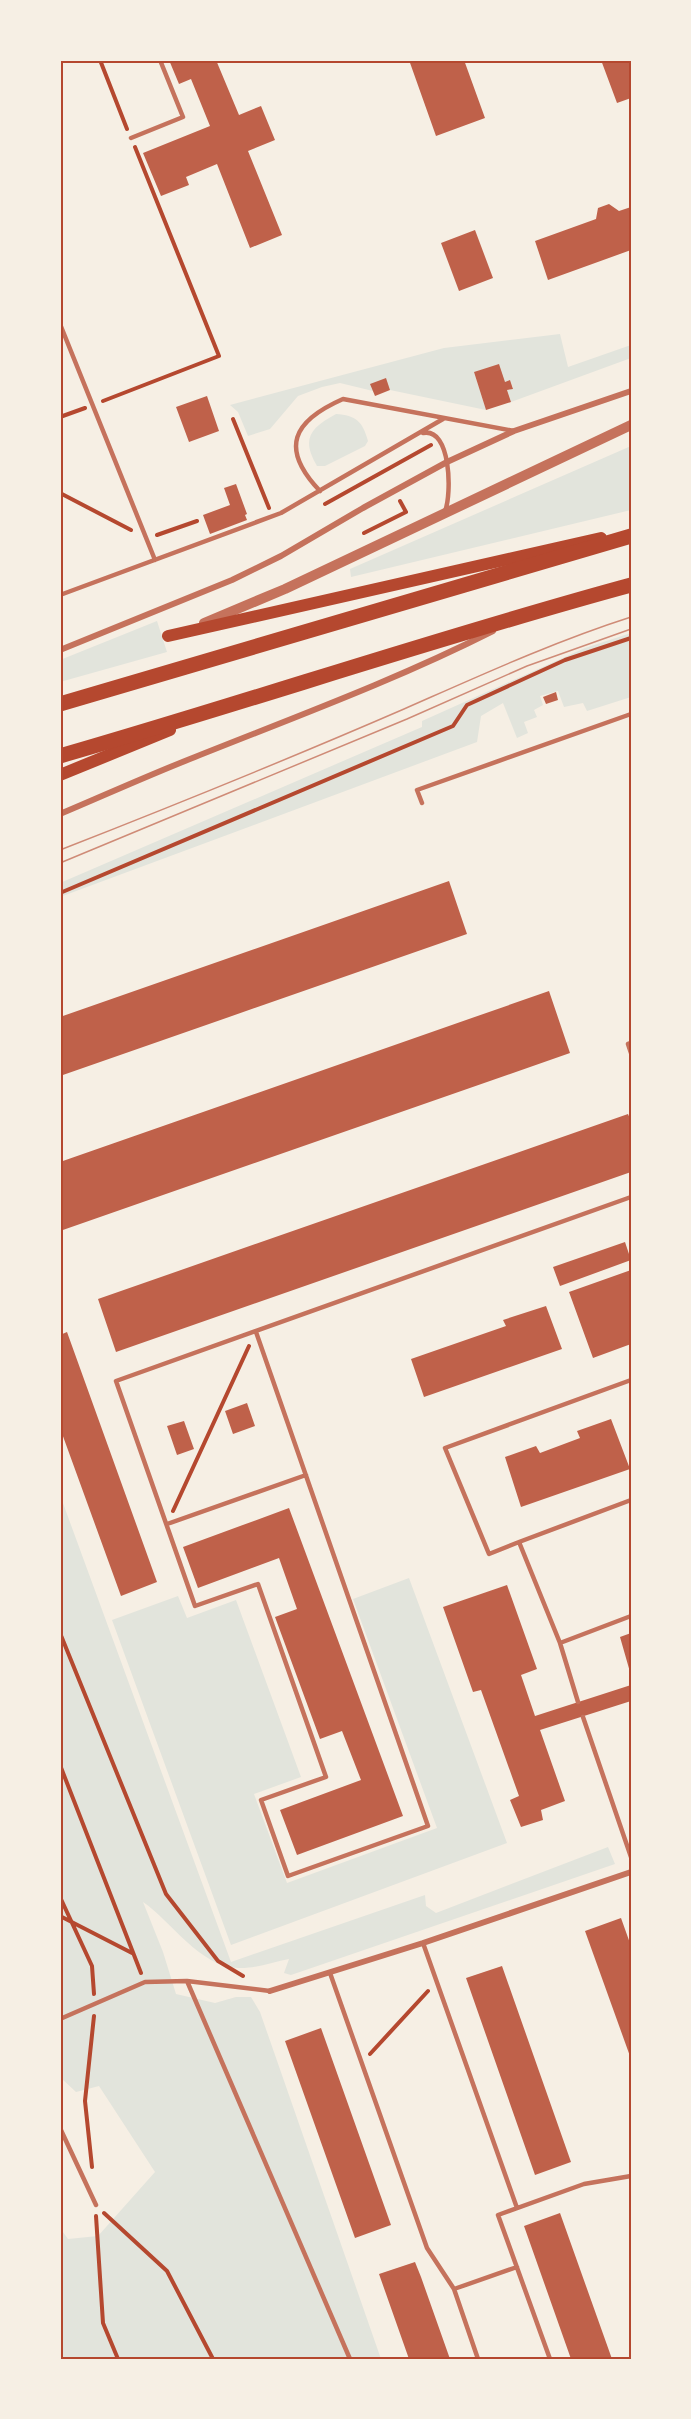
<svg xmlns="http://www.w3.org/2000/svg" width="691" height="2419" viewBox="0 0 691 2419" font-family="Manrope,sans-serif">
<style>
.green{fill:#e2e4dc}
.building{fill:#bf614a}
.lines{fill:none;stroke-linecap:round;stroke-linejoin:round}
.path{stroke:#b5482f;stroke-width:4}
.service{stroke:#c5725c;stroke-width:4.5}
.minor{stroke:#c5725c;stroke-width:6}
.tertiary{stroke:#c5725c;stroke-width:10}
.secondary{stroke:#b5482f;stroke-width:12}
.primary{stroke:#b5482f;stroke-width:15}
.tram{stroke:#cf8b77;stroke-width:1.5}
.neatline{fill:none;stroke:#b5482f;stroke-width:2}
</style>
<rect width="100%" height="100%" fill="#f6efe4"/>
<!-- green -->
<path class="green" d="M560,334L568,367L631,345V358L511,402L507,390L513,388L510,380L505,382L474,372L486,410L390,390L385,379L373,391L340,383L322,387L298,396L270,429L248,436L238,412L230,405L444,348Z
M336,414C356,415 363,422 368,441L365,446L325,466H317C301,439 310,428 336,414Z
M631,446V510L351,577L350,569Z
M157,621L167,652L60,682V660Z
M631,633V697L587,711L583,703L564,707L558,691L540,696L543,705L534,710L537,717L524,722L528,733L517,738L503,703L481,716L477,742L60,897V883L422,727V721L585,648Z
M60,1495L231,1962L425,1895L426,1906L436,1913L608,1847L615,1864L291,1975L284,1973L289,1959C273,1962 254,1969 238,1968C200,1967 171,1921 143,1902L163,1952L176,1994L215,2003L236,1997H251L260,2012L381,2359H60V2228L68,2239L98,2236L155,2172L99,2086L76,2092L60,2077Z
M409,1578L507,1843L231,1945L112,1620L178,1596L187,1618L236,1600L301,1777L254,1794L287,1883L437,1828L353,1599Z"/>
<!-- building -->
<path class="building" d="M169,60H216L239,115L261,106L275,140L248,151L282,235L250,248L217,164L186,177L189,185L161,196L143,153L210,126L191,79L179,84Z
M409,60H464L485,118L436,136Z
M601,60H631V98L617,103Z
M609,204L619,211L631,207V250L548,280L535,241L596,219L598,208Z
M475,230L493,278L459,291L441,243Z
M499,364L505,382L510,380L513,389L507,390L511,402L486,410L474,372Z
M386,378L390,390L375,396L370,384Z
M207,396L219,431L189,442L176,407Z
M236,484L247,514L245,515L247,520L210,534L203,515L230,505L224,488Z
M556,692L558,700L546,704L543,697Z
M449,881L467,934L60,1076V1017Z
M549,991L570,1053L60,1231V1162Z
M628,1114L631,1121V1172L116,1352L98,1299Z
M625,1242L631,1260L560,1286L553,1267Z
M631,1270V1344L593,1358L569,1292Z
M546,1306L562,1349L424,1397L411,1359L506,1326L503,1320Z
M67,1332L157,1582L121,1596L60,1428V1335Z
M247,1403L255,1426L233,1434L225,1411Z
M611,1419L630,1469L521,1507L505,1457L536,1446L540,1453L580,1438L577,1431Z
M184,1421L194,1449L177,1455L167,1426Z
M289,1508L403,1816L297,1855L280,1810L361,1780L342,1731L320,1739L275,1617L297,1609L279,1558L198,1588L183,1547Z
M507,1585L537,1669L521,1675L535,1716L631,1685V1701L540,1730L565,1801L541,1810L543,1820L521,1827L510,1800L519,1796L481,1690L473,1692L443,1607Z
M631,1633V1672H630L620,1637Z
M621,1918L631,1946V2059L585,1931Z
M502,1966L571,2162L535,2175L466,1978Z
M321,2028L391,2225L355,2238L285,2041Z
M560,2213L612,2359H571L524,2226Z
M415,2262L421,2277L450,2359H409L379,2274Z"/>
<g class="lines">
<!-- path -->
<path class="path" d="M100,60L127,129
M103,401L219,356L135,147
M60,417L85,408
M233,419L269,508
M60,493L131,530
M325,504L431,445
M364,533L406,512L400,501
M157,535L197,521
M60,893L453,726L467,705L565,660L631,638
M173,1511L249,1346
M60,1633L166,1894L218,1961L243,1976
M60,1765L141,1973
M60,1897L92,1966L94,1994
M60,1916L132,1953
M370,2054L428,1991
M92,2167L85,2101L94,2016
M104,2213L167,2271L213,2359
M96,2216L103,2323L118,2359"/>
<!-- service -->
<path class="service" d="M131,138L183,117L160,60
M60,324L155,560
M423,433C451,427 452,494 445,511
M320,491C279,448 293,421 343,399L514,431
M60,595L281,513L443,419
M422,803L417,790L631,714
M631,1043L628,1044L631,1053
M256,1332L428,1826L288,1876L261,1800L326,1777L258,1584L195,1606L116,1381L631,1197
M167,1524L306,1475
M519,1542L489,1554L445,1448L631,1380
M560,1643L631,1616
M578,1702L560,1643L519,1542L631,1500
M583,1717L631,1857
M423,1943L517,2208
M330,1973L427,2248L454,2289L478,2359
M187,1981L350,2359
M60,2019L145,1982L187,1981L270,1991
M60,2128L96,2205
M454,2289L517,2267
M550,2359L498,2215L584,2184L631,2176"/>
<!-- minor -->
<path class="minor" d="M60,650L232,580L281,556L363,508L447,462L514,431L631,391
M60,814C105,795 149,775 195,757C295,717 396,680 493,631
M270,1991L423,1943L631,1872"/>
<!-- tertiary -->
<path class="tertiary" d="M204,623L285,589L631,425"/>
<!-- secondary -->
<path class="secondary" d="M168,636L601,538
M60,775L170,730"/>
<!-- primary -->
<path class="primary" d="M60,704L631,536
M60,756C251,701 439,637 631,585"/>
<!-- tram -->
<path class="tram" d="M60,850C175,805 291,758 404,709C479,676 553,642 631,617
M60,863L407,719L527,666L631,629"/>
</g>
<!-- border -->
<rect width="691" height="2419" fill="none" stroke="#f6efe4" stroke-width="123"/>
<rect x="62" y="62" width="568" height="2296" class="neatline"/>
</svg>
